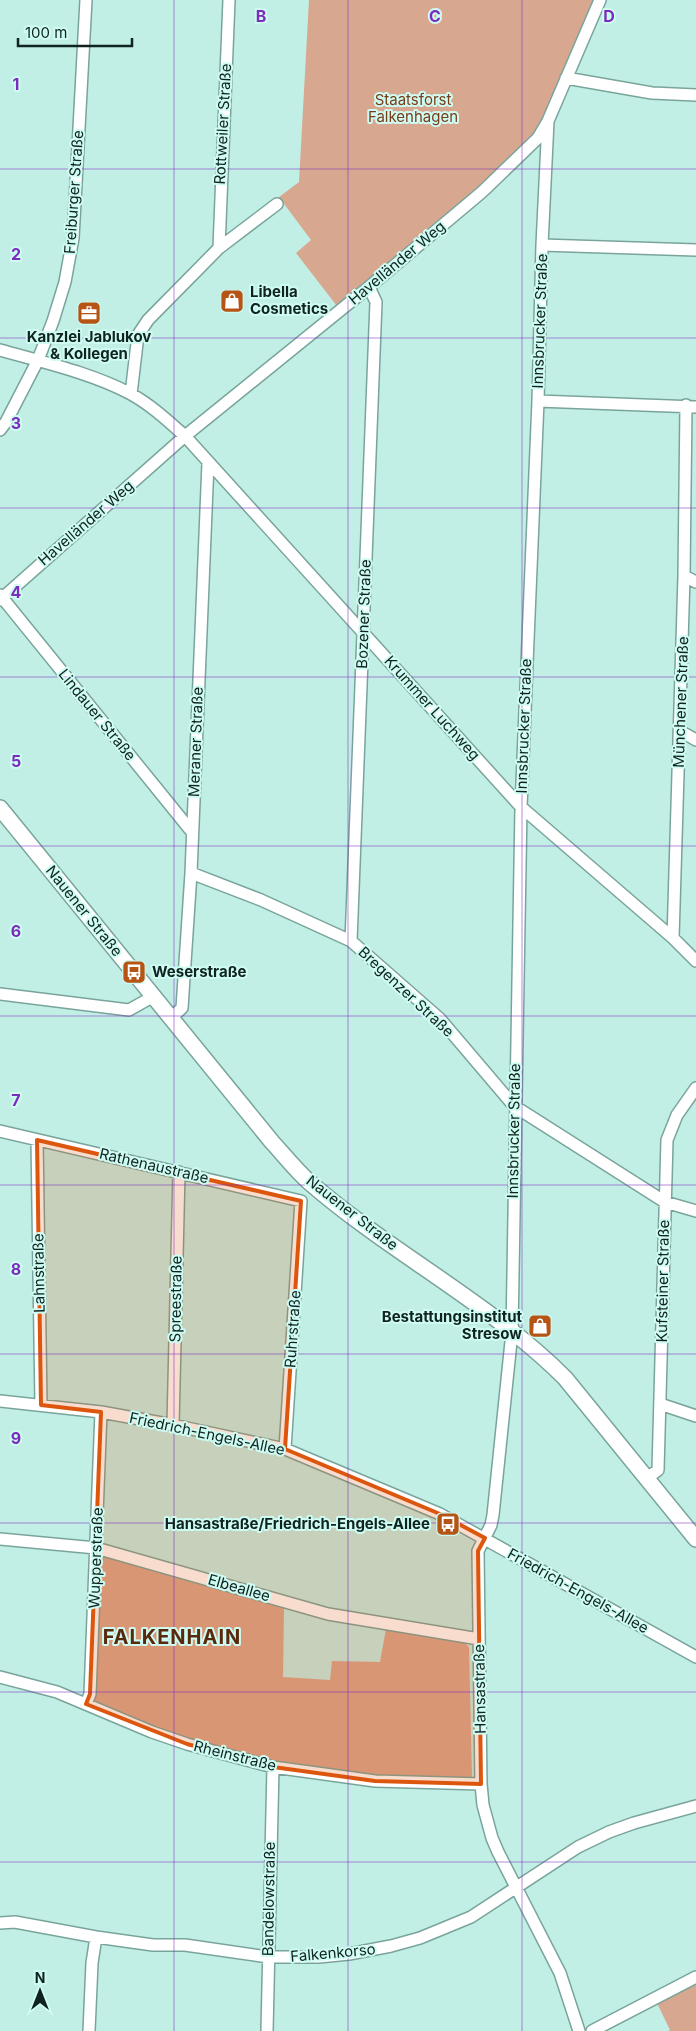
<svg xmlns="http://www.w3.org/2000/svg" width="696" height="2031" viewBox="0 0 696 2031" font-family="Inter,sans-serif">
<style>
.green{fill:#d8a78f}
.lines{fill:none;stroke-linecap:round;stroke-linejoin:round}
.minor-casing{stroke:#79a49c;stroke-width:14}
.major-casing{stroke:#79a49c;stroke-width:18}
.minor{stroke:#fff;stroke-width:11}
.major{stroke:#fff;stroke-width:15}
.marked{fill:#dd560d;fill-opacity:0.2;stroke:#dd560d;stroke-width:4;stroke-linejoin:round}
.grid{fill:none;stroke:#7b2cbf;stroke-width:1;stroke-opacity:0.55}
.labels{text-anchor:middle;stroke-width:4;stroke-linejoin:round;paint-order:stroke}
.park-label{font-size:15px;fill:#793c19;stroke:#cefcf3}
.street-label{font-size:15px;fill:#112320;stroke:#cefcf3}
.poi-label{font-size:15px;font-weight:bold;fill:#112320;stroke:#cefcf3;text-anchor:start}
.district-label{font-size:20px;font-weight:bold;letter-spacing:1px;fill:#59290e;stroke:#cefcf3}
.grid-label{font-size:16px;text-anchor:middle;font-weight:bold;fill:#7b2cbf;stroke:#cefcf3;stroke-width:4;stroke-linejoin:round;paint-order:stroke}
</style>
<rect width="100%" height="100%" fill="#c1efe6"/>
<!-- green -->
<path class="green" d="M309,0H600L538,138L340,310L296,253L311,240L279,197L299,182Z
M111,1556L284,1607L283,1677L330,1680L332,1661L380,1662L386,1629L463,1641L469,1647L472,1777L468,1780L376,1778L277,1764L188,1741L97,1705L94,1699L101,1558Z
M696,1981V2031H668L670,2030L656,2001Z"/>
<g class="lines">
<!-- minor casing -->
<g class="minor-casing">
<path id="minor" d="M566,78L652,93L696,95
M548,121L542,245L538,401L521,807L512,1332L493,1515L491,1525L478,1551L481,1784L483,1805L492,1838L498,1852L560,1973L579,2031
M542,245L696,250
M219,248L229,0
M0,350C42,362 92,373 131,394C151,405 168,421 185,436L521,807L673,938L696,961
M131,394L138,335L148,320L219,248L277,204
M538,401L696,407
M0,430L6,422L38,360L53,321L65,282L73,238L86,0
M684,576L696,582
M0,595L192,832
M0,600L185,436L369,287L482,192L538,138L548,121L600,0
M680,731L696,740
M191,873L261,900L351,941L440,1019L514,1106L665,1202L696,1211
M673,938L684,576L686,405
M351,941L376,302L369,287
M0,994L129,1010L154,996
M172,1017L182,1008L191,873L208,463
M0,1131L301,1201L285,1449
M37,1140L41,1405
M0,1401L101,1412L173,1425L285,1449L440,1514L696,1657
M660,1404L696,1416
M173,1425L179,1172
M647,1478L658,1470L667,1140L677,1115L696,1088
M0,1539L96,1548L328,1614L479,1639
M0,1677L57,1692L152,1732L187,1744L273,1767L375,1781L481,1784
M86,1704L90,1694L101,1412
M0,1923L15,1922L96,1937L153,1945H185L268,1957H319L349,1954L391,1946L420,1938L471,1917L578,1847L609,1832L634,1823L696,1806
M89,2031L92,1963L96,1937
M267,2031L273,1767
M592,2031L696,1977"/>
</g>
<!-- major casing -->
<g class="major-casing">
<path id="major" d="M0,808L272,1142C284,1155 295,1169 308,1181C389,1252 489,1302 565,1378L696,1539"/>
</g>
<!-- minor -->
<use href="#minor" class="minor"/>
<!-- major -->
<use href="#major" class="major"/>
</g>
<!-- marked area -->
<path class="marked" d="M37,1140L301,1201L285,1449L440,1514L485,1538L478,1551L481,1784L375,1781L273,1767L187,1744L86,1704L90,1694L101,1412L41,1405Z"/>
<!-- grid -->
<path class="grid" d="M174,0V2031M348,0V2031M522,0V2031M0,169H696M0,338H696M0,508H696M0,677H696M0,846H696M0,1016H696M0,1185H696M0,1354H696M0,1523H696M0,1692H696M0,1862H696"/>
<!-- icons -->
<defs>
<g id="shop-square" transform="scale(1.25)"><rect x="-9" y="-9" width="18" height="18" rx="4" fill="#b55415" stroke="#cefcf3"/><path d="M-5-2.5h2.3a2.7 3.5 0 0 1 5.4 0H5L5.5 6h-11ZM-1.5-2.5h3a1.5 2.3 0 0 0-3 0Z" fill="#fff"/></g>
<g id="office-square" transform="scale(1.25)"><rect x="-9" y="-9" width="18" height="18" rx="4" fill="#b55415" stroke="#cefcf3"/><path d="M-6-3h4V-5.5h4V-3h4V5H-6ZM-1-4.5V-3h2v-1.5ZM-6 0V1H6V0Z" fill="#fff"/></g>
<g id="bus-square" transform="scale(1.25)"><rect x="-9" y="-9" width="18" height="18" rx="4" fill="#b55415" stroke="#cefcf3"/><path d="M-5-6H5V4H4V6H2V4H-2V6H-4V4H-5ZM-3.5-4V0h7V-4ZM-3.5 1.2v1.5H-2V1.2ZM2 1.2v1.5H3.5V1.2Z" fill="#fff"/></g>
</defs>
<g fill-rule="evenodd">
<use href="#shop-square" x="232" y="301"/>
<use href="#office-square" x="89" y="313"/>
<use href="#bus-square" x="134" y="972"/>
<use href="#shop-square" x="540" y="1326"/>
<use href="#bus-square" x="448" y="1524"/>
</g>
<g class="labels">
<!-- park labels -->
<g class="park-label">
<text x="413" y="105">Staatsforst<tspan x="413" dy="17">Falkenhagen</tspan></text>
</g>
<!-- street labels -->
<g class="street-label">
<text transform="translate(223 124) rotate(-87)" y="5">Rottweiler Straße</text>
<text transform="translate(74 192) rotate(-86)" y="5">Freiburger Straße</text>
<text transform="translate(397 263) rotate(-40)" y="5">Havelländer Weg</text>
<text transform="translate(540 321) rotate(-88)" y="5">Innsbrucker Straße</text>
<text transform="translate(86 523) rotate(-41)" y="5">Havelländer Weg</text>
<text transform="translate(364 614) rotate(-88)" y="5">Bozener Straße</text>
<text transform="translate(681 702) rotate(-88)" y="5">Münchener Straße</text>
<text transform="translate(432 708) rotate(48)" y="5">Krummer Luchweg</text>
<text transform="translate(97 715) rotate(51)" y="5">Lindauer Straße</text>
<text transform="translate(524 726) rotate(-88)" y="5">Innsbrucker Straße</text>
<text transform="translate(196 742) rotate(-88)" y="5">Meraner Straße</text>
<text transform="translate(84 911) rotate(51)" y="5">Nauener Straße</text>
<text transform="translate(406 992) rotate(43)" y="5">Bregenzer Straße</text>
<text transform="translate(514 1131) rotate(-89)" y="5">Innsbrucker Straße</text>
<text transform="translate(154 1166) rotate(13)" y="5">Rathenaustraße</text>
<text transform="translate(352 1213) rotate(38)" y="5">Nauener Straße</text>
<text transform="translate(39 1273) rotate(-91)" y="5">Lahnstraße</text>
<text transform="translate(663 1281) rotate(-89)" y="5">Kufsteiner Straße</text>
<text transform="translate(176 1299) rotate(-89)" y="5">Spreestraße</text>
<text transform="translate(293 1329) rotate(-86)" y="5">Ruhrstraße</text>
<text transform="translate(207 1434) rotate(12)" y="5">Friedrich-Engels-Allee</text>
<text transform="translate(96 1558) rotate(-88)" y="5">Wupperstraße</text>
<text transform="translate(239 1588) rotate(16)" y="5">Elbeallee</text>
<text transform="translate(578 1591) rotate(29)" y="5">Friedrich-Engels-Allee</text>
<text transform="translate(480 1689) rotate(-91)" y="5">Hansastraße</text>
<text transform="translate(235 1756) rotate(14)" y="5">Rheinstraße</text>
<text transform="translate(269 1899) rotate(-89)" y="5">Bandelowstraße</text>
<text transform="translate(333 1953) rotate(-5)" y="5">Falkenkorso</text>
</g>
<!-- poi labels -->
<g class="poi-label">
<text x="250" y="297">Libella<tspan x="250" dy="17">Cosmetics</tspan></text>
<text x="89" y="342" text-anchor="middle">Kanzlei Jablukov<tspan x="89" dy="17">&amp; Kollegen</tspan></text>
<text x="152" y="977">Weserstraße</text>
<text x="522" y="1322" text-anchor="end">Bestattungsinstitut<tspan x="522" dy="17">Stresow</tspan></text>
<text x="430" y="1529" text-anchor="end">Hansastraße/Friedrich-Engels-Allee</text>
</g>
<!-- district labels -->
<g class="district-label">
<text x="172" y="1644">FALKENHAIN</text>
</g>
</g>
<g class="grid-label">
<text x="261" y="22">B</text>
<text x="435" y="22">C</text>
<text x="609" y="22">D</text>
<text x="16" y="90">1</text>
<text x="16" y="260">2</text>
<text x="16" y="429">3</text>
<text x="16" y="598">4</text>
<text x="16" y="767">5</text>
<text x="16" y="937">6</text>
<text x="16" y="1106">7</text>
<text x="16" y="1275">8</text>
<text x="16" y="1444">9</text>
</g>
<!-- north arrow -->
<g transform="translate(40 1991)" stroke="#cefcf3" stroke-width="4" paint-order="stroke">
<path d="M0-4L9 19L0 12L-9 19Z" fill="#112320"/>
<text y="-8" font-size="14" font-weight="bold" text-anchor="middle" fill="#112320">N</text>
</g>
<!-- scale -->
<path d="M18 38v8h114v-8" fill="none" stroke="#112320" stroke-width="2.5"/>
<text x="25" y="38" font-size="15" fill="#112320" stroke="#cefcf3" stroke-width="4" paint-order="stroke">100 m</text>
</svg>
